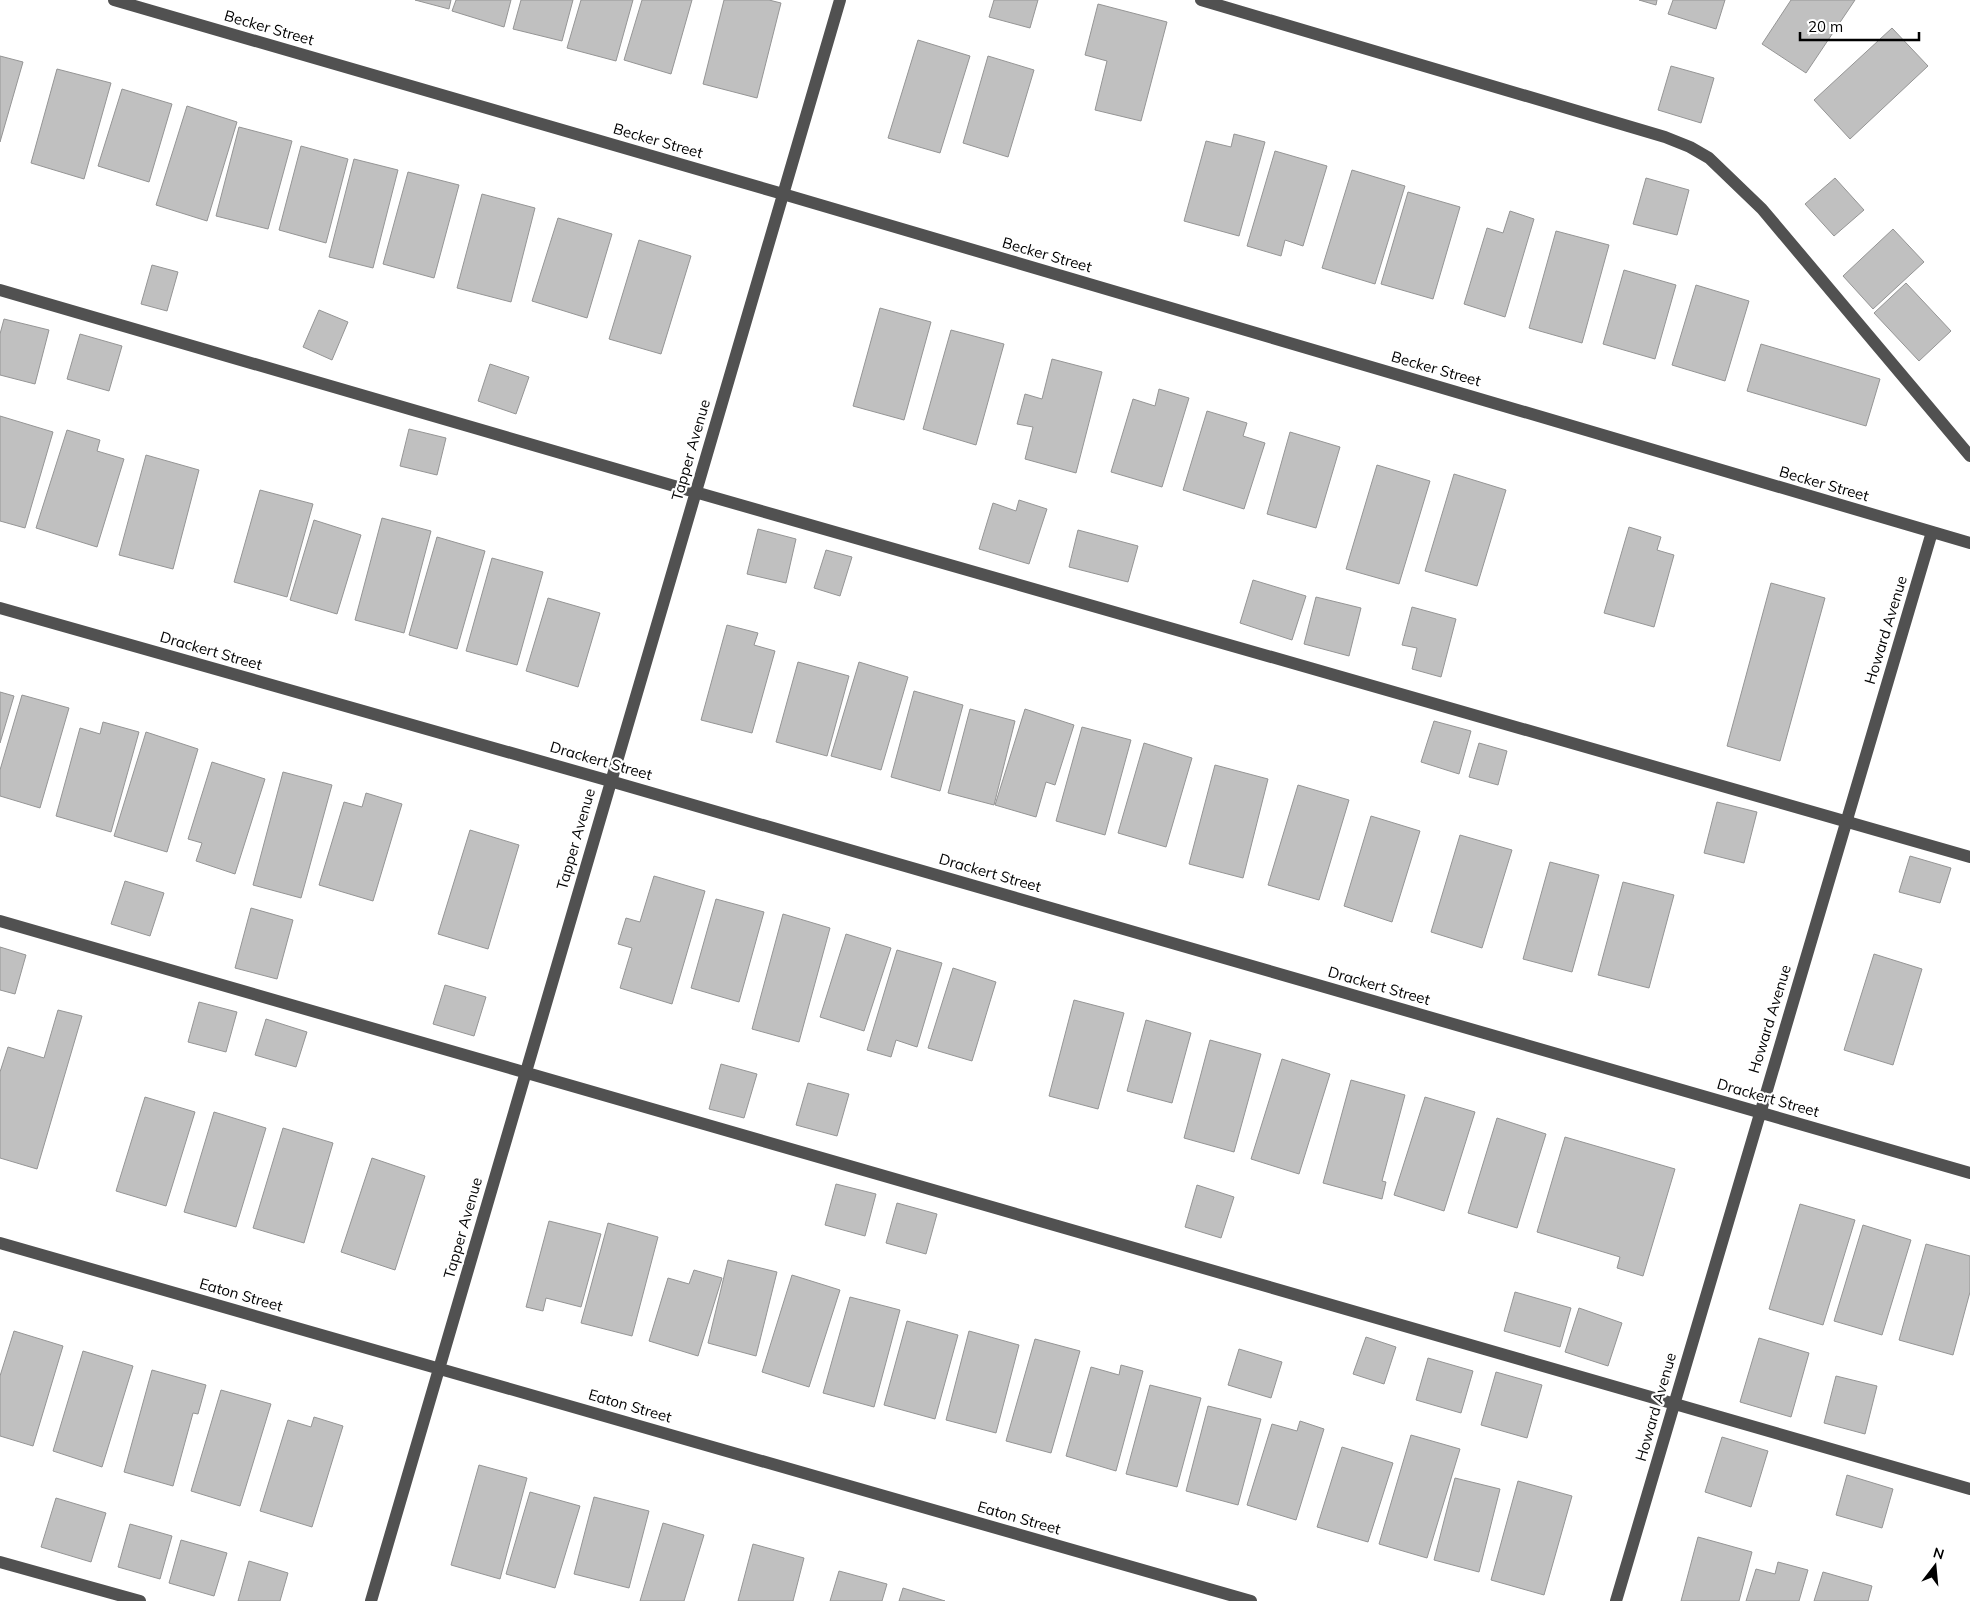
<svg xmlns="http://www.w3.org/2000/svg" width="1970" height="1601" viewBox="0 0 1970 1601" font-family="Mulish,sans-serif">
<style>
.building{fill:#c0c0c0;stroke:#959595}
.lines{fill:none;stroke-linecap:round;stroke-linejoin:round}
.minor{stroke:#515151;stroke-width:12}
.labels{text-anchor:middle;stroke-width:4.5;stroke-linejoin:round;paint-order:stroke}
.street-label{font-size:15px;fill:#000;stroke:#fff}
</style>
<rect width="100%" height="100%" fill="#fff"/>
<!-- building -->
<path class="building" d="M415,0H451L449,9Z
M456,0H511L504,27L452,11Z
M521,0H573L562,41L513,29Z
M581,0H633L616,61L567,48Z
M642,0H692L671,74L624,60Z
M724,0H769L781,3L757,98L703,84Z
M994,0H1038L1030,28L989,17Z
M1639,0H1657L1656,5Z
M1673,0H1725L1716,29L1668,14Z
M1791,0H1855L1806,73L1762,44Z
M1098,4L1167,22L1141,121L1095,110L1107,61L1085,55Z
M1892,28L1928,66L1850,139L1814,100Z
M918,40L970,56L940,153L888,138Z
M0,56L23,62L0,142Z
M988,56L1034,70L1008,157L963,143Z
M1671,66L1714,78L1701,123L1658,110Z
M57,69L111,83L84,179L31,163Z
M122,89L172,104L149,182L98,166Z
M187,106L237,122L207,221L156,205Z
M239,127L292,141L268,229L216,216Z
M1234,134L1265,142L1239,236L1184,221L1206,141L1231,147Z
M301,146L348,159L326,243L279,230Z
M1275,151L1327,166L1303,246L1285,240L1281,256L1247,246Z
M354,159L398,170L373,268L329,257Z
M1352,170L1405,186L1375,284L1322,268Z
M408,172L459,185L434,278L383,264Z
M1646,178L1689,190L1677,235L1633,224Z
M1835,178L1864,210L1834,236L1805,204Z
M1408,192L1460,207L1433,299L1381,284Z
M482,194L535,208L511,302L457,288Z
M1510,211L1534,219L1505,317L1464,304L1487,228L1503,233Z
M558,218L612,234L587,318L532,301Z
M1893,229L1924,262L1873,309L1843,276Z
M1556,231L1609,245L1582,343L1529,328Z
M639,240L691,256L661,354L609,339Z
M152,265L178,272L167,311L141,304Z
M1624,270L1676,285L1655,359L1603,344Z
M1906,283L1951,331L1919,361L1874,313Z
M1696,285L1749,301L1725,381L1672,365Z
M880,308L931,322L904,420L853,406Z
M319,310L348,322L332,360L303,347Z
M4,319L49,330L35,384L0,375V334Z
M951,330L1004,344L976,445L923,429Z
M80,334L122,346L109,391L67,379Z
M1761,344L1880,379L1866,426L1747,391Z
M1052,359L1102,372L1076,473L1025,459L1033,427L1017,424L1025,394L1042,399Z
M490,364L529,377L516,414L478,401Z
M1159,389L1189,398L1162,487L1111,472L1133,399L1155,406Z
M1207,411L1247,423L1243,436L1265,443L1244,509L1183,490Z
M0,416L53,432L25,528L0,521Z
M409,429L446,438L437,475L400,466Z
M67,430L100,440L97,451L124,459L97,547L36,528Z
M1290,432L1340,447L1316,528L1267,514Z
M146,455L199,470L173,569L119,555Z
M1377,465L1430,481L1399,584L1346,569Z
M1454,474L1506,490L1477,586L1425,571Z
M260,490L313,504L287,597L234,582Z
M1019,500L1047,509L1029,564L979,549L993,503L1016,511Z
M382,518L431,531L404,633L355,620Z
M314,520L361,535L337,614L290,600Z
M1629,527L1661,537L1657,550L1674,555L1654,627L1604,613Z
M758,529L796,539L786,583L747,574Z
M1078,530L1138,546L1128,582L1069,567Z
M437,537L485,551L457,649L409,635Z
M826,550L852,557L840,596L814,588Z
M492,558L543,572L517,665L466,651Z
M1253,580L1306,596L1292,640L1240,623Z
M1771,583L1825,598L1780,761L1727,746Z
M1316,597L1361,608L1349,656L1304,644Z
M548,598L600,613L578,687L526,671Z
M1412,607L1456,619L1441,677L1412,669L1417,648L1402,645Z
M727,625L758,633L754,645L775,651L752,733L701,720Z
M798,662L849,676L827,756L776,742Z
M859,662L908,677L881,770L831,756Z
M914,691L963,705L940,791L891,777Z
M0,692L14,696L0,743Z
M22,695L69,708L40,808L0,796V770Z
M970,709L1015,721L994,805L948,793Z
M1025,709L1074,725L1055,785L1046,782L1036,817L995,805Z
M1434,721L1471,731L1459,774L1421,762Z
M103,722L139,732L111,832L56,816L80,728L100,734Z
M1082,727L1131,740L1105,835L1056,821Z
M146,732L198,749L167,852L114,836Z
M1144,743L1192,758L1166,847L1118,833Z
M1479,743L1507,751L1498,785L1469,777Z
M212,762L265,779L235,874L196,861L202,843L188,839Z
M1215,765L1268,779L1243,878L1189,864Z
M283,772L332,785L301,898L253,885Z
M1298,785L1349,800L1319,900L1268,885Z
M366,793L402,804L373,901L319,885L344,802L362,807Z
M1717,802L1757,812L1744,863L1704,853Z
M1371,816L1420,831L1392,922L1344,906Z
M470,830L519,845L488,949L438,934Z
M1460,835L1512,850L1482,948L1431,932Z
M1910,856L1951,868L1940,903L1899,892Z
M1550,862L1599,875L1572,972L1523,959Z
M654,876L705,891L672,1004L620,988L632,948L618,944L626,918L640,922Z
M125,881L164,893L150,936L111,924Z
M1623,882L1674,895L1649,988L1598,975Z
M716,899L764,912L739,1002L691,988Z
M251,908L293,920L277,979L235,968Z
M783,914L830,928L799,1042L752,1029Z
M846,934L891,948L864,1031L820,1017Z
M0,947L26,955L15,994L0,990Z
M897,950L942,963L917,1047L896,1040L891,1057L867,1050Z
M1874,954L1922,969L1893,1065L1844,1050Z
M953,968L996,982L972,1061L928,1048Z
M445,985L486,997L474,1036L433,1024Z
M1074,1000L1124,1013L1098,1109L1049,1096Z
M199,1002L237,1012L226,1052L188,1042Z
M58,1010L82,1016L37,1169L0,1158V1072L8,1047L44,1058Z
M266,1019L307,1032L296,1067L255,1055Z
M1146,1020L1191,1033L1172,1103L1127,1091Z
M1210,1040L1261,1054L1234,1152L1184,1138Z
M1282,1059L1330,1074L1299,1174L1251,1159Z
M721,1064L757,1074L744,1118L709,1109Z
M1351,1080L1405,1095L1382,1181L1386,1182L1382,1199L1323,1183Z
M808,1083L849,1094L837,1136L796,1125Z
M145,1097L195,1112L166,1206L116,1191Z
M1425,1097L1475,1112L1444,1211L1394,1195Z
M214,1112L266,1128L236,1227L184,1212Z
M1497,1118L1546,1134L1517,1228L1468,1213Z
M283,1128L333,1143L304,1243L253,1228Z
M1565,1137L1675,1169L1643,1276L1617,1268L1620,1257L1537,1232Z
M372,1158L425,1176L395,1270L341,1252Z
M836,1184L876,1194L865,1236L825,1225Z
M1197,1185L1234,1197L1221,1238L1185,1227Z
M897,1203L937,1214L926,1254L886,1243Z
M1800,1204L1855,1220L1823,1325L1769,1309Z
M549,1221L601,1234L581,1307L546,1298L543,1311L526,1307Z
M608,1223L658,1237L632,1336L581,1323Z
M1863,1225L1911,1240L1882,1335L1834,1321Z
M1926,1244L1970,1256V1292L1953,1355L1899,1340Z
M728,1260L777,1272L756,1356L708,1343Z
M694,1270L722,1278L698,1356L649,1341L668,1278L689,1284Z
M792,1275L840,1290L809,1387L762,1372Z
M1515,1292L1571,1308L1560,1347L1504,1331Z
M850,1297L900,1310L874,1407L823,1393Z
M1579,1308L1622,1323L1608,1366L1565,1352Z
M907,1321L958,1335L935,1419L884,1405Z
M14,1331L63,1346L33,1446L0,1436V1376Z
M969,1331L1019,1345L996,1433L946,1420Z
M1366,1337L1396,1347L1384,1384L1353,1374Z
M1759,1338L1809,1353L1791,1417L1740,1402Z
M1035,1339L1080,1351L1051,1453L1006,1441Z
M1239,1349L1282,1362L1271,1398L1228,1385Z
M83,1351L133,1366L102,1467L53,1451Z
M1428,1358L1473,1371L1461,1413L1416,1400Z
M1121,1365L1143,1371L1116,1471L1066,1456L1091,1367L1119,1375Z
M152,1370L206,1385L198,1414L193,1413L173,1486L124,1472Z
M1496,1372L1542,1385L1527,1438L1481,1425Z
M1836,1376L1877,1386L1865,1434L1824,1423Z
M1150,1385L1201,1398L1177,1487L1126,1474Z
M221,1390L271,1404L240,1506L191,1491Z
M1208,1406L1261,1419L1238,1505L1186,1491Z
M314,1417L343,1426L312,1527L260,1511L288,1420L311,1427Z
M1300,1421L1324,1429L1296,1520L1247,1505L1272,1424L1297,1431Z
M1411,1435L1460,1449L1427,1558L1379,1544Z
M1722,1437L1768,1451L1751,1507L1705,1492Z
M1342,1447L1393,1463L1368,1542L1317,1527Z
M479,1465L527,1478L500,1579L451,1565Z
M1847,1475L1893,1489L1882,1528L1836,1515Z
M1455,1478L1500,1489L1479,1572L1434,1560Z
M1518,1481L1572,1496L1544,1595L1491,1580Z
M530,1492L580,1506L555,1588L506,1574Z
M594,1497L649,1511L629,1588L574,1574Z
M56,1498L106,1513L91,1562L41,1547Z
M663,1523L704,1535L684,1601H640Z
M130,1524L172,1536L160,1579L118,1567Z
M1698,1537L1752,1552L1739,1601H1681Z
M181,1540L227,1553L214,1596L169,1583Z
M753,1544L804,1558L793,1601H738Z
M249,1561L288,1573L280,1601H238Z
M1778,1562L1808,1570L1799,1601H1746L1756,1569L1775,1574Z
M839,1571L887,1584L882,1601H830Z
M1823,1572L1872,1586L1868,1601H1814Z
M903,1588L945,1601H899Z"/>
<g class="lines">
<!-- minor -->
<path class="minor" d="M114,0L783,194L1970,543
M1201,0L1665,137L1690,147L1709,158L1762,209L1970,456
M0,290L695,492L1970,857
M0,608L610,781L1970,1173
M0,921L1970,1489
M0,1243L1251,1601
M0,1562L140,1601
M371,1601L840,0
M1616,1601L1932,532"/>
</g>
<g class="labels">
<!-- street labels -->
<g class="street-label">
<text transform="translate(269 28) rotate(16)" y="5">Becker Street</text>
<text transform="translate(658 141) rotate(16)" y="5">Becker Street</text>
<text transform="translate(1047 255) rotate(16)" y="5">Becker Street</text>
<text transform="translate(1436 369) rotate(16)" y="5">Becker Street</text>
<text transform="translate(691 450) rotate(-74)" y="5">Tapper Avenue</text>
<text transform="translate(1824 484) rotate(16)" y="5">Becker Street</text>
<text transform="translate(1886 630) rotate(-73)" y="5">Howard Avenue</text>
<text transform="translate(211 651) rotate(16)" y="5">Drackert Street</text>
<text transform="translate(601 761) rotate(16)" y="5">Drackert Street</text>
<text transform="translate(576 839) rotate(-74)" y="5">Tapper Avenue</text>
<text transform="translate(990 873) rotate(16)" y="5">Drackert Street</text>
<text transform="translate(1379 986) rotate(16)" y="5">Drackert Street</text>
<text transform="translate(1770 1019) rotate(-73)" y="5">Howard Avenue</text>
<text transform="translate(1768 1098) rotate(16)" y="5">Drackert Street</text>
<text transform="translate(463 1228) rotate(-74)" y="5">Tapper Avenue</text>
<text transform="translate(241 1295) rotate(16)" y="5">Eaton Street</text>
<text transform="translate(630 1406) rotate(16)" y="5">Eaton Street</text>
<text transform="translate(1656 1407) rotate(-74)" y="5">Howard Avenue</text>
<text transform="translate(1019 1518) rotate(16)" y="5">Eaton Street</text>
</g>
</g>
<!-- north arrow -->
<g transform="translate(1935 1566) rotate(16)" stroke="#ffffff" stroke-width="4" paint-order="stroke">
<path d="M0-4L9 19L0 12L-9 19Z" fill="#000000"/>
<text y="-8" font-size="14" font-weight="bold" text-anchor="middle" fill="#000000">N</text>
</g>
<!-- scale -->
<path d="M1800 32v8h119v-8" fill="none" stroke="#000000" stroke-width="2.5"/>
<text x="1808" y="32" font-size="15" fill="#000000" stroke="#ffffff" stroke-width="4" paint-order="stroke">20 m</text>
</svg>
